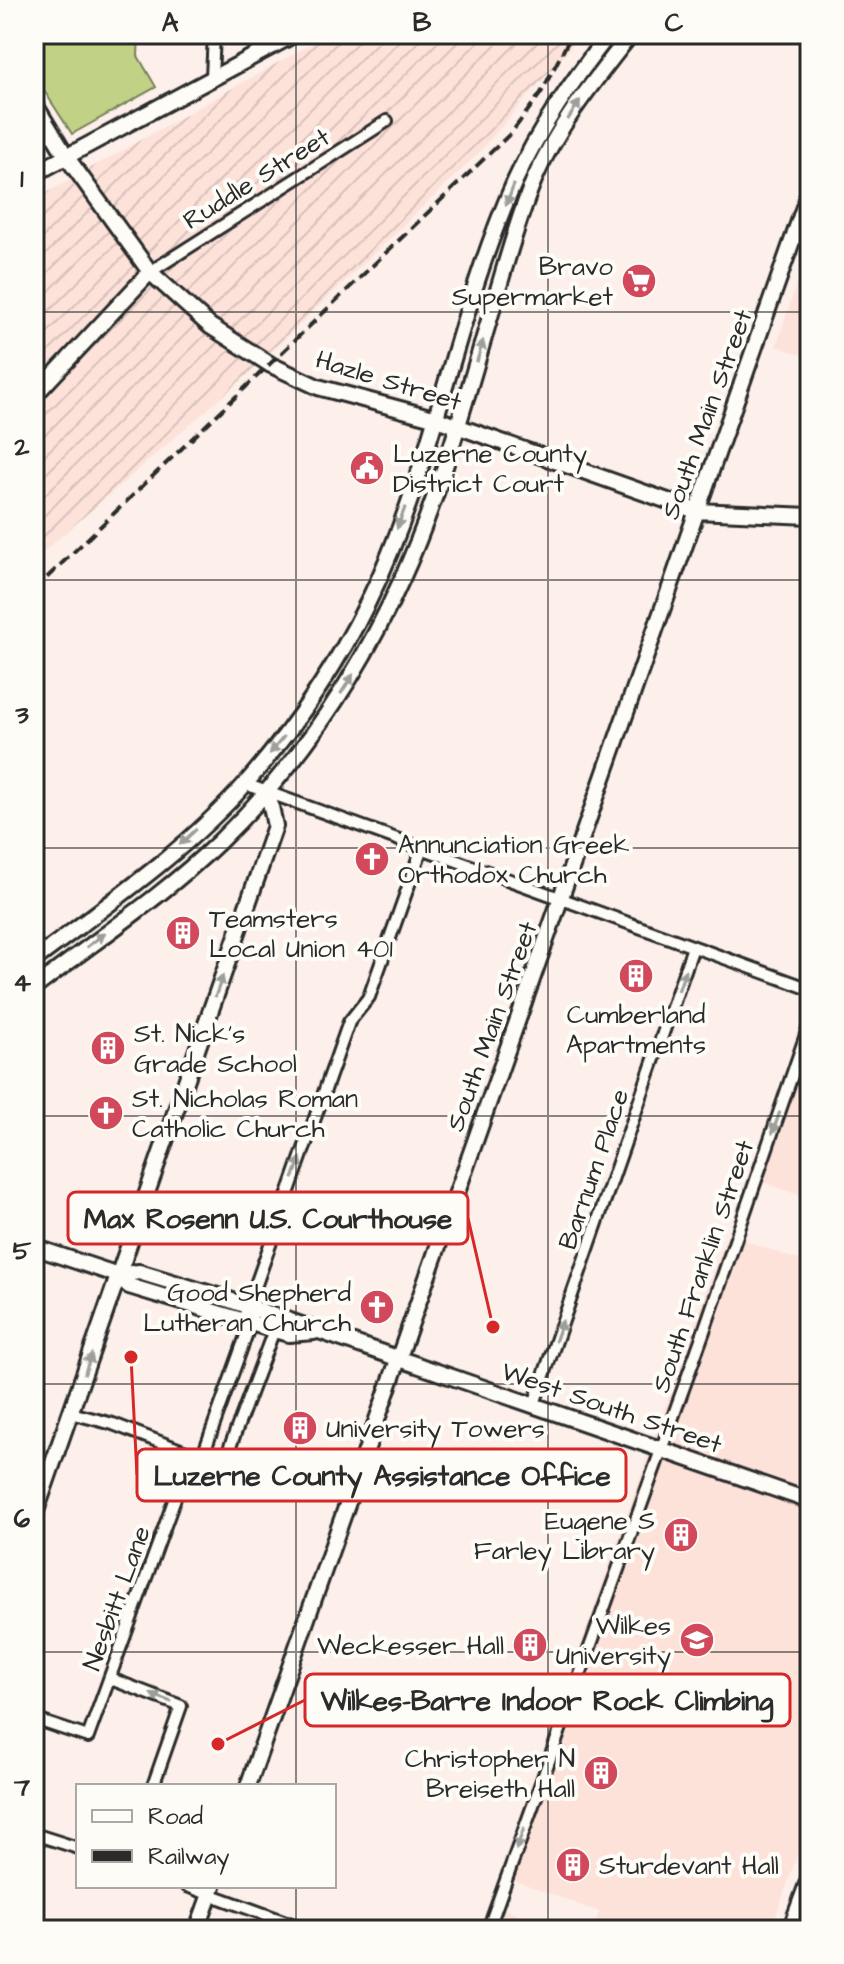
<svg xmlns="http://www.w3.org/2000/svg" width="844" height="1964" viewBox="0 0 844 1964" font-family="'Architects Daughter',sans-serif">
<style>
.built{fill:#fde2da}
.industrial{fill:url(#industrial-furrows)}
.grass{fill:#c1d287;stroke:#767e59;stroke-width:2}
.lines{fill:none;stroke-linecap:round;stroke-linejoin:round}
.street-casing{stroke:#2b2b2b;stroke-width:16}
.secondary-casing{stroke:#2b2b2b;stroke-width:20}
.primary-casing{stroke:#2b2b2b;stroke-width:22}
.street{stroke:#fdfcf7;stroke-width:10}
.secondary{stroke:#fdfcf7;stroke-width:14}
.primary{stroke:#fdfcf7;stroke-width:16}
.rail{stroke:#2b2b2b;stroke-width:4;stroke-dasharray:12 6;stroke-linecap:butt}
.oneway{fill:#9e9e9b}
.grid{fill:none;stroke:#2b2b2b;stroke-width:2;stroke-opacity:0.55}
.labels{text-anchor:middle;stroke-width:8;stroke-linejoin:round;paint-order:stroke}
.street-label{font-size:26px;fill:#2b2b2b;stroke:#fdfcf7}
.poi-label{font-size:26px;fill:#2b2b2b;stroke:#fdfcf7;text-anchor:start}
.leader{fill:none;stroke:#d62828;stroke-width:3}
.callout-dot{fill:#d62828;stroke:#fdfcf7;stroke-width:3}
.callout{fill:#fdfcf7;stroke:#d62828;stroke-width:3}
.callout-label{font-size:28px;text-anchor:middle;font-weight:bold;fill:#2b2b2b}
.neatline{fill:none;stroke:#2b2b2b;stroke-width:3}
.grid-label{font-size:26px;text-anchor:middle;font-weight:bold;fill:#2b2b2b}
</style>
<defs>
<pattern id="industrial-furrows" width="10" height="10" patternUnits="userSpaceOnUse" patternTransform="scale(2)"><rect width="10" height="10" fill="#fde2da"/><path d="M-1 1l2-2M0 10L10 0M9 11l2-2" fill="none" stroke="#d9c2bb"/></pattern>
</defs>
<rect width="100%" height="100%" fill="#fdf0ea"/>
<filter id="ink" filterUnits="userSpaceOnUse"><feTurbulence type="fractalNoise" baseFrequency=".0125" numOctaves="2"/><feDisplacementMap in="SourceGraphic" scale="16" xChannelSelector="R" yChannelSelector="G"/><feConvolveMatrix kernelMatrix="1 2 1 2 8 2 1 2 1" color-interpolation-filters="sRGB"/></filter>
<g filter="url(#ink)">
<!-- built -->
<path class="built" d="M810,243V358L776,346Z
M809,998H810V1199L749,1177Z
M727,1234L810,1264V1820L771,1930H593L599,1912L499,1875Z
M489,1904L565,1930H481Z"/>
<!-- industrial -->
<path class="industrial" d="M329,34H582L478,154L247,375L34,560V200Z"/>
<!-- grass -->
<path class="grass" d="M45,34H139L138,56L156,87L72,134L34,75V41Z"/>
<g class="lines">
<!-- street casing -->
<g class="street-casing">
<path id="street" d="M212,77L214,34
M150,272L387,121
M245,784L810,989
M243,1321L349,1022L369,997L422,848
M274,1330L228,1452L351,1495
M534,1404L693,947
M71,1413L113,1424L191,1454
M111,1679L181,1706L153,1786
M34,1719L88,1737L191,1454L202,1458L252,1319
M34,1834L78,1848
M187,1886L308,1930
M488,1930L704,1331L810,1023"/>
</g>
<!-- secondary casing -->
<g class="secondary-casing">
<path id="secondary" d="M34,103L66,156L150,272L210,326L271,365L318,387L437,419L696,511L810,516
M34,174L295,34
M34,396L150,272
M34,960C107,905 186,851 247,782C294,728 336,667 368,602C434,468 454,317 515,181C539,128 573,80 609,34
M34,988C96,940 163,896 219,842C296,767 357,679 401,581C442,491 467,394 495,300C507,260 518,218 534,180C557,126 595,80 631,34
M34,1247L118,1275L139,1272L218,1296L810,1501
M118,1275L129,1286L274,1330L289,1334L314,1332
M34,1517L275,826L268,792
M248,1786L810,190
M197,1930L213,1886"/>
</g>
<!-- primary casing -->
<g class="primary-casing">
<path id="primary" d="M791,1930L810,1879"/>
</g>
<!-- street -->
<use href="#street" class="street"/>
<!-- secondary -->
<use href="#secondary" class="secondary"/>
<!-- primary -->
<use href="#primary" class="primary"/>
<!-- rail -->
<path class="rail" d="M34,590L512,132L541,93L572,34"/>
</g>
<!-- one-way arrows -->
<defs><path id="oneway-solid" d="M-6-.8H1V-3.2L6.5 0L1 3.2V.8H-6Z" transform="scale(2)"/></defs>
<g class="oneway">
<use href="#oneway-solid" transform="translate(574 110) rotate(-57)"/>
<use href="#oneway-solid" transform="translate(510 195) rotate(111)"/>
<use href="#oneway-solid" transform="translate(480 351) rotate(-74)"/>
<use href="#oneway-solid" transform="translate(401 518) rotate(111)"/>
<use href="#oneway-solid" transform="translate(347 684) rotate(-57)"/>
<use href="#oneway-solid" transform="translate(277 745) rotate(129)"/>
<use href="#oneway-solid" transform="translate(188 837) rotate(137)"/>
<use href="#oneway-solid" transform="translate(96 940) rotate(-37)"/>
<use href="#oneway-solid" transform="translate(682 980) rotate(-71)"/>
<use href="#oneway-solid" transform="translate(219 986) rotate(-71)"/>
<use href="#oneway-solid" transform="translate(776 1123) rotate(109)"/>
<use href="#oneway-solid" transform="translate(297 1168) rotate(-70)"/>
<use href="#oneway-solid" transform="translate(559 1331) rotate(-71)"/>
<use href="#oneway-solid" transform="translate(88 1364) rotate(-71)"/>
<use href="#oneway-solid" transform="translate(161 1698) rotate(-159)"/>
<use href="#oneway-solid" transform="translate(520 1839) rotate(110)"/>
</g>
</g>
<!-- grid -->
<path class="grid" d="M296,34V1786M548,34V1930M34,312H810M34,580H810M34,848H810M34,1116H810M34,1384H810M34,1652H810M296,1886V1930"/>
<!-- icons -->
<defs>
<g id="supermarket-disc" transform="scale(1.8)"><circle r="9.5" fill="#d1495b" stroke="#fdfcf7"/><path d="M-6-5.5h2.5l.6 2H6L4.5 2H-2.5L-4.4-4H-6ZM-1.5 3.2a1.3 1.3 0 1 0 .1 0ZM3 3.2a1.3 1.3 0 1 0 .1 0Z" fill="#fff"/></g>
<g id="civic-disc" transform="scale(1.8)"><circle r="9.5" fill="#d1495b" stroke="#fdfcf7"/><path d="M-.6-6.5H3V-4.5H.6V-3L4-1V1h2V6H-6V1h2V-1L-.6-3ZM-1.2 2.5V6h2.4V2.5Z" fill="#fff"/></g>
<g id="church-disc" transform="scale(1.8)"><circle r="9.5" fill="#d1495b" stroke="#fdfcf7"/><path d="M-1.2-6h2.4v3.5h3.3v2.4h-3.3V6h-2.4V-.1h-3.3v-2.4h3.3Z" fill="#fff"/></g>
<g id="building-disc" transform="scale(1.8)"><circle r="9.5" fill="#d1495b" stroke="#fdfcf7"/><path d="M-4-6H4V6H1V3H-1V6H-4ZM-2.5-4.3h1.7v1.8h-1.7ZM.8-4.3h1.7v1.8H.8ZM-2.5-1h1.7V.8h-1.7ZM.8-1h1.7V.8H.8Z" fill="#fff"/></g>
<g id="university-disc" transform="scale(1.8)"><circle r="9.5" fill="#d1495b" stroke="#fdfcf7"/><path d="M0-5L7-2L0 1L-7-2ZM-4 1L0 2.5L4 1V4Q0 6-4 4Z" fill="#fff"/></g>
</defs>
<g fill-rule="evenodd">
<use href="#supermarket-disc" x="639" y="281"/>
<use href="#civic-disc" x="367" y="468"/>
<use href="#church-disc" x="372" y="859"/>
<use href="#building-disc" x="183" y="933"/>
<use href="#building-disc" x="636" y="976"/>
<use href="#building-disc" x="108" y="1048"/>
<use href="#church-disc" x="106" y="1113"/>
<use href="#church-disc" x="377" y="1307"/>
<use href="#building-disc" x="300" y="1428"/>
<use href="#building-disc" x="681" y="1535"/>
<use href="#university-disc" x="697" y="1640"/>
<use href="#building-disc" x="530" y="1645"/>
<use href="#building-disc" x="601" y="1773"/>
<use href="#building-disc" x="573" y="1865"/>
</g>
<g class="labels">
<!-- street labels -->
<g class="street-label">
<text transform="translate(256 178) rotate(-32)" y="9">Ruddle Street</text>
<text transform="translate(389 380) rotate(17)" y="9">Hazle Street</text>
<text transform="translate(706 414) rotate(-70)" y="9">South Main Street</text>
<text transform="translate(491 1026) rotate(-70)" y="9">South Main Street</text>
<text transform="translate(593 1169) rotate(-71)" y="9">Barnum Place</text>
<text transform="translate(702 1266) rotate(-71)" y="9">South Franklin Street</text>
<text transform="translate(612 1407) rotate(19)" y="9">West South Street</text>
<text transform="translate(116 1598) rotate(-70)" y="9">Nesbitt Lane</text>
</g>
<!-- poi labels -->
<g class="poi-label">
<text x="613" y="275" text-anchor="end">Bravo<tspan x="613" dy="30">Supermarket</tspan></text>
<text x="393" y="462">Luzerne County<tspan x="393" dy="30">District Court</tspan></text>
<text x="398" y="853">Annunciation Greek<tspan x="398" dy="30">Orthodox Church</tspan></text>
<text x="209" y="927">Teamsters<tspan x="209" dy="30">Local Union 401</tspan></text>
<text x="636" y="1023" text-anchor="middle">Cumberland<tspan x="636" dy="30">Apartments</tspan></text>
<text x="134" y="1042">St. Nick's<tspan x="134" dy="30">Grade School</tspan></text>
<text x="132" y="1107">St. Nicholas Roman<tspan x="132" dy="30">Catholic Church</tspan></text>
<text x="351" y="1301" text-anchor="end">Good Shepherd<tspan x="351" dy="30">Lutheran Church</tspan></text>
<text x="326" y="1437">University Towers</text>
<text x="655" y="1529" text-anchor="end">Eugene S<tspan x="655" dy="30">Farley Library</tspan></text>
<text x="671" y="1634" text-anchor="end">Wilkes<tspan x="671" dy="30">University</tspan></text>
<text x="504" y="1654" text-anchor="end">Weckesser Hall</text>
<text x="575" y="1767" text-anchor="end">Christopher N<tspan x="575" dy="30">Breiseth Hall</tspan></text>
<text x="599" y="1874">Sturdevant Hall</text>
</g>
</g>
<!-- callouts -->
<path class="leader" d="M493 1327L468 1218M131 1357L137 1475M218 1744L305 1700"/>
<g class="callout-dot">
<circle cx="493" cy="1327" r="8"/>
<circle cx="131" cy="1357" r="8"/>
<circle cx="218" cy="1744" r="8"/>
</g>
<g class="callout">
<rect x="68" y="1192" width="400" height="52" rx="8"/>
<rect x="137" y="1449" width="489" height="52" rx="8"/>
<rect x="305" y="1674" width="485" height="52" rx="8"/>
</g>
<g class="callout-label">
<text x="268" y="1228">Max Rosenn U.S. Courthouse</text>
<text x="382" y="1485">Luzerne County Assistance Office</text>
<text x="547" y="1710">Wilkes-Barre Indoor Rock Climbing</text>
</g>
<!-- margin -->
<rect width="844" height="1964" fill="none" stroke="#fdfcf7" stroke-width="88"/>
<!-- legend -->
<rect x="76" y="1784" width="260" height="104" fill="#fdfcf7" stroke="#a9a8a5" stroke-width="2"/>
<rect x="92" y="1810" width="40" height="12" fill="#fdfcf7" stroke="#a9a8a5" stroke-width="2"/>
<text x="148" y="1824" font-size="24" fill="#2b2b2b">Road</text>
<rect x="92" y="1850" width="40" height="12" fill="#2b2b2b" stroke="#a9a8a5" stroke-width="2"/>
<text x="148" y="1864" font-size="24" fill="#2b2b2b">Railway</text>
<rect x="44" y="44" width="756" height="1876" class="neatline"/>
<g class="grid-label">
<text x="170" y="31">A</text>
<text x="422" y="31">B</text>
<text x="674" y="31">C</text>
<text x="22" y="187">1</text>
<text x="22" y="455">2</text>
<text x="22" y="723">3</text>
<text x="22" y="991">4</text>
<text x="22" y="1259">5</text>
<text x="22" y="1527">6</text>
<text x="22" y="1795">7</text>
</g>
</svg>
